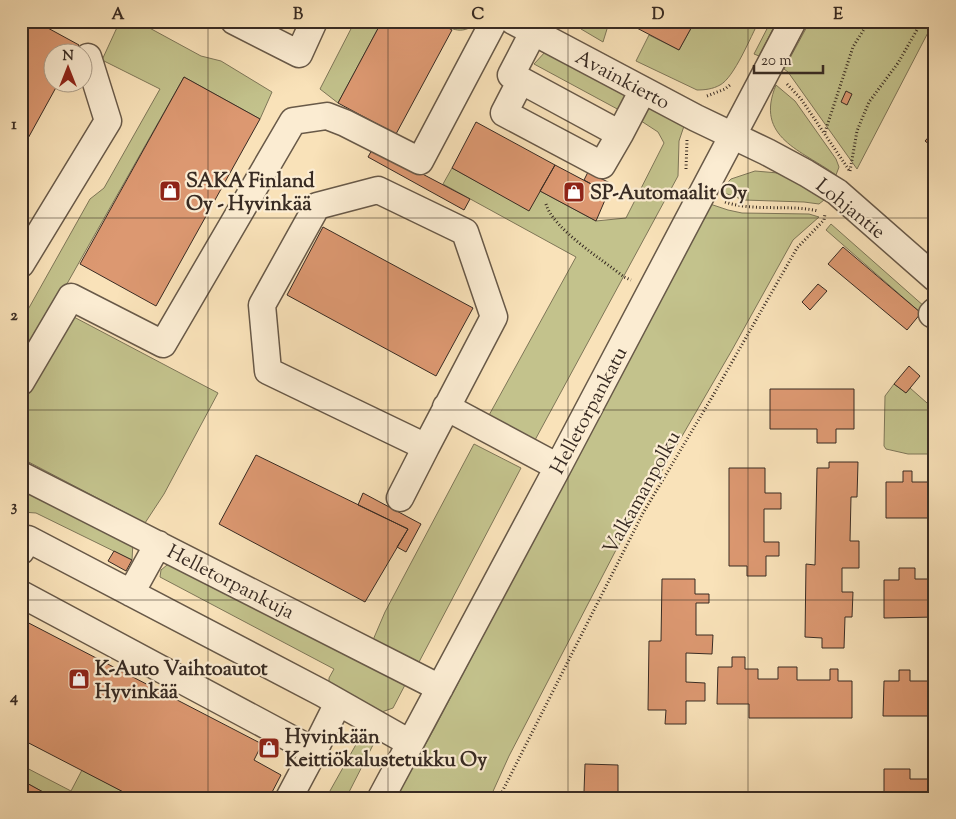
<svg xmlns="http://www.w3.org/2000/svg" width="956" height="819" viewBox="0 0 956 819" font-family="'Sorts Mill Goudy',serif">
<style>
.green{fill:#c3c28c;stroke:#7e7658}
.building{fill:#dc9871;stroke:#382b23}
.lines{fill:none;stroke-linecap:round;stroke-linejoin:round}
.minor-casing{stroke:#685948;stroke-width:29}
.path{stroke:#382b23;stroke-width:3;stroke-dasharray:1 2.5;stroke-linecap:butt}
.minor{stroke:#fbecd2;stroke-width:26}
.grid{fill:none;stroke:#382b23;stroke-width:1;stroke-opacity:0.55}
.labels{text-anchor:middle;stroke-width:4.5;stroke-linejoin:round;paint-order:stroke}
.street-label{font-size:20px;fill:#382b23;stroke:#fbecd2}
.poi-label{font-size:20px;font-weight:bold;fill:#382b23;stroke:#fbecd2;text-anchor:start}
.neatline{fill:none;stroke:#382b23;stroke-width:2}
.grid-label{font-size:16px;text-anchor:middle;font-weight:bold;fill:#382b23}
</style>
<rect width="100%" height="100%" fill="#f9e2b9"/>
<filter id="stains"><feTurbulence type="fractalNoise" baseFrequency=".004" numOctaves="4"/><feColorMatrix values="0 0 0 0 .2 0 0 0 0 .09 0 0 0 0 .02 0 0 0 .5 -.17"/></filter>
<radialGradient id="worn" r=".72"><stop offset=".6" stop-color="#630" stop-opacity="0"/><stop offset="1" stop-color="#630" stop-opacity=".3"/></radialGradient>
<!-- green -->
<path class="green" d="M120,21H140L144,25L201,56L221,61L272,92L260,119L184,77L21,365V322L90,199L104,188L160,89L102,60Z
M355,21H382L338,103L320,89Z
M436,21H478C464,36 452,30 436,21Z
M574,21H605L607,29L603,42L581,29Z
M695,21H759C751,36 734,78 720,85C713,89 705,90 697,90L636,61L649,35L679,50Z
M771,21H777L759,56L754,54Z
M810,21H934L857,169L788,72L784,69Z
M546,51L630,95L621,111L534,64Z
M776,85L795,101L836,159L839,167L836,175C802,150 754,138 776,85Z
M644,101L684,126L679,141L678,176L535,440L488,417L576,257L443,184L452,168L529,210L540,191L596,221L626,218L664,143L658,132L635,117Z
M755,171L778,173L820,196L824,200L819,204L804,202L744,200L719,191L731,179Z
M710,204L728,210L742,213L809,214L819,217L793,240L732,350L616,550L509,756L490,798H396L434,729Z
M831,224L925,307L921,313L826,230Z
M72,316L218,393L164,494L145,523L21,458V403Z
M894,384L906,393L910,388L935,410V454H908L886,449L884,446L885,396Z
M474,444L521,468L419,662L373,640L385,612Z
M21,490L32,493L133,542L132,560L36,513L21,512Z
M175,564L406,683L393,708L379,713L329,686V678L334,669L160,577L161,570L167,565Z
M363,732L369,733L375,741L346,798H326Z
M21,765L71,791L82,770L135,798H54L23,781L21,783Z"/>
<!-- building -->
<path class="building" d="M21,21H35L79,45L75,52H52V82H59L21,151Z
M382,21H436L452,30L396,134L338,103Z
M635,21H695L679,50L633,26Z
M184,77L260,119L156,306L80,264Z
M846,91L852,94L847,105L841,102Z
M476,122L555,165L529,211L452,168Z
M935,130V149L925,141Z
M373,148L470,199L464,210L368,157Z
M555,165L608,193L596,221L540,191Z
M588,172L612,184L608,193L584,180Z
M323,227L473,308L436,376L287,295Z
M843,247L921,313L907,330L828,264Z
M818,284L827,291L810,310L802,302Z
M909,366L920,376L906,393L894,384Z
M770,389H854V429H836V443H817V429H770Z
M256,455L408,529L365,602L219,524Z
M829,462H858L857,497H851L850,541H859V568H842V592H853L852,617H845L844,648H822V638L805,637L806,564L815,565L817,468H829Z
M729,468H765V493H781V509H764V542H779V556H766V576H747V566H729Z
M903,471H912V482H935V518H886V482H903Z
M363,493L421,524L406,552L397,547L408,529L358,505Z
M114,551L132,560L126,571L108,561Z
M899,568H915V579H935V617L884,618V580H899Z
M662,579H695V594H709V603H696V635H713L712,654L686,653V682L705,683V701H686V724H665L666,710H648L649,641H661Z
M21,619L262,744L254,760L281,775L269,798H135L21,739Z
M732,657H745V669H758V679H778V667H797V680H830V669H838V681H852V718H749V704H717L718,667H732Z
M899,670H910V681H935V716H883L884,681H899Z
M585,764L618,765V798H571V792H584Z
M884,769H910V779H935V798H884Z
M23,781L54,798H21Z"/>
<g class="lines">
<!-- minor casing -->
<g class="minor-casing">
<path id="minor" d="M234,21L299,54L314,21
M513,21L696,118L767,152L806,173L837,192L935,278
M539,21L511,75L620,134L643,90
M521,80L504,113L602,165L620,134
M378,190L465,232L494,317L426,447L268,371L262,305L317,206Z
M21,264L108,121L88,57
M932,314L935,311
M21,382L71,297L163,344L293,121L327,116L345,123L420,161L494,21
M446,407L558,467
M21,475L440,688
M400,498L426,447
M21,551L28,539L322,693L410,743
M131,593L158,544
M21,594L314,751L338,703
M289,798L314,751
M381,798L558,467L793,21"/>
</g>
<!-- path -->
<path class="path" d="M787,84L801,99L849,170
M707,96L725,89L730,85
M825,132L853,47L869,21
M686,169L687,140
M850,171L857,131L869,102L898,63L922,21
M725,202C755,212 788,204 818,211
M546,204C553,229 603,260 624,277L631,280
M499,798L643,513L711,399L797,248L824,220L825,214"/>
<!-- minor -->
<use href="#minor" class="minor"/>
</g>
<!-- grid -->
<path class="grid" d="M208,21V798M388,21V798M568,21V798M748,21V798M21,218H935M21,410H935M21,600H935"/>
<!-- icons -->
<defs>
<g id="shop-square" transform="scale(1.125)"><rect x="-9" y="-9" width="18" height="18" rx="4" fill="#8f2418" stroke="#fbecd2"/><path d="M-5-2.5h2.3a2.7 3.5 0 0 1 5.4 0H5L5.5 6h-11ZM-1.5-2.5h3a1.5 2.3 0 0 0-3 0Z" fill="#fff"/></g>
</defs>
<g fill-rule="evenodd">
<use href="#shop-square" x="170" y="191"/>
<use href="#shop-square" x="574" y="192"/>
<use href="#shop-square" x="79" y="679"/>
<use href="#shop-square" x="269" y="748"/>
</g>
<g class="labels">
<!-- street labels -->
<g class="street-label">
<text transform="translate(623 79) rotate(28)" y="7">Avainkierto</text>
<text transform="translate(851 208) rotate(39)" y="7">Lohjantie</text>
<text transform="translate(588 410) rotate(-62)" y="7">Helletorpankatu</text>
<text transform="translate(641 492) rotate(-61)" y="7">Valkamanpolku</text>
<text transform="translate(231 581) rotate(27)" y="7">Helletorpankuja</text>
</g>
<!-- poi labels -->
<g class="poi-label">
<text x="186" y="187">SAKA Finland<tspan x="186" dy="23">Oy - Hyvinkää</tspan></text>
<text x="590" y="199">SP-Automaalit Oy</text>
<text x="95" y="675">K-Auto Vaihtoautot<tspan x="95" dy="23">Hyvinkää</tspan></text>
<text x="285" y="743">Hyvinkään<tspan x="285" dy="23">Keittiökalustetukku Oy</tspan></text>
</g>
</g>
<!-- margin -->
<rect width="956" height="819" fill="none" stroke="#f9e2b9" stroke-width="55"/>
<!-- north arrow -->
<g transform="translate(68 68)"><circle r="24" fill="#fbecd2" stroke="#ad9f8c"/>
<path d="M0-4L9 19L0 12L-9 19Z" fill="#8f2418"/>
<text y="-8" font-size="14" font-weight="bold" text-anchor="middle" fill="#382b23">N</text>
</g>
<!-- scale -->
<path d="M754 65v8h69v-8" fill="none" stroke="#382b23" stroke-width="2.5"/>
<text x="761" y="65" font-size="15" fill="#382b23" stroke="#fbecd2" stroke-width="4" paint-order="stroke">20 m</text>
<rect x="28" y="28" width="900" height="764" class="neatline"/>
<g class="grid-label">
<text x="118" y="19">A</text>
<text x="298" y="19">B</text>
<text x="478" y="19">C</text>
<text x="658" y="19">D</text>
<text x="838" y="19">E</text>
<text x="14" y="129">1</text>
<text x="14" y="320">2</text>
<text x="14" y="511">3</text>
<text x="14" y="702">4</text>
</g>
<rect width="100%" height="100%" filter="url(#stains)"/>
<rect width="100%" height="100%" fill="url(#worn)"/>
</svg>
